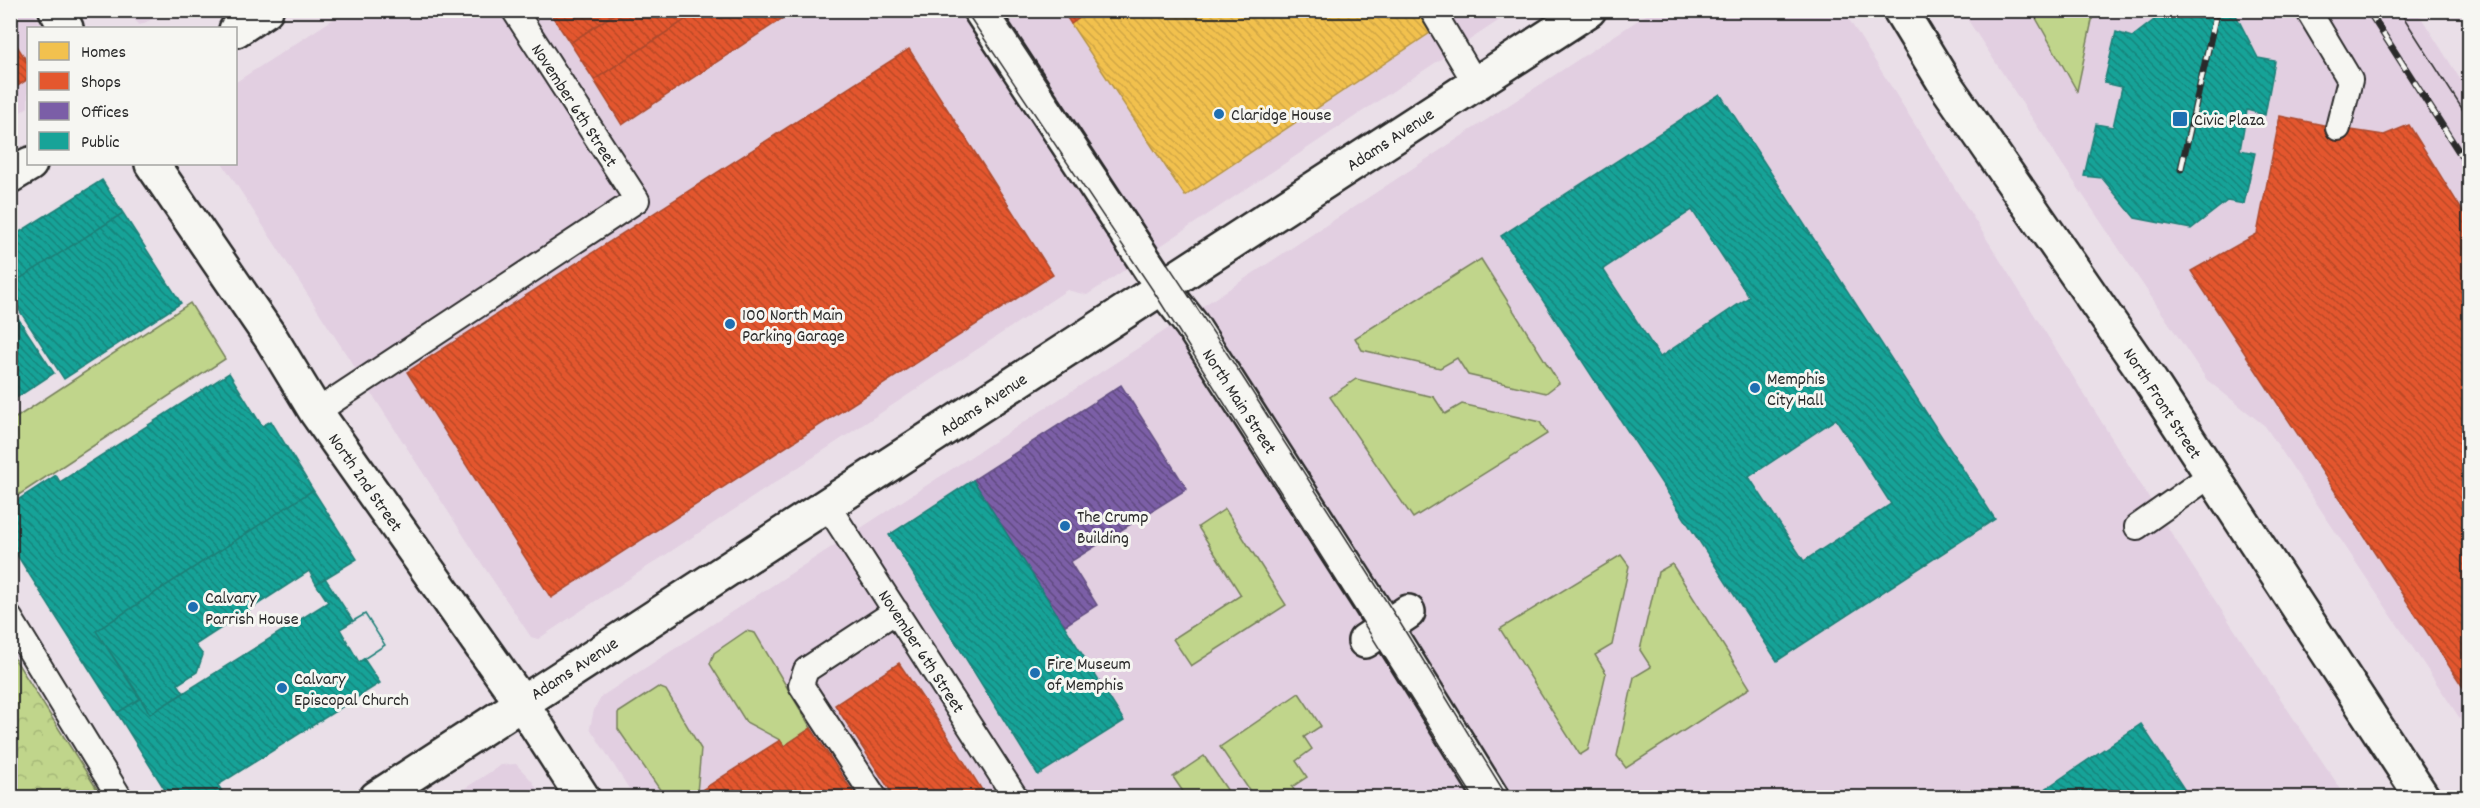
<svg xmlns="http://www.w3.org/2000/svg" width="2480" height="808" viewBox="0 0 2480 808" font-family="Dekko,sans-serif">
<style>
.built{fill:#e2cfe1}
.green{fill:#c0d58b;stroke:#76805b;stroke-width:1.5}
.park{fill:url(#park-crowns);stroke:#76805b;stroke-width:1.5}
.homes{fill:url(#homes-back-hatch);stroke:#b69444;stroke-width:1.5}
.shops{fill:url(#shops-back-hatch);stroke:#ac4a2d;stroke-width:1.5}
.offices{fill:url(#offices-back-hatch);stroke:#634f82;stroke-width:1.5}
.public{fill:url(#public-back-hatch);stroke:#1d7f77;stroke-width:1.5;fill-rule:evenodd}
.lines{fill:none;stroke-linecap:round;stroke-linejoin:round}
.service-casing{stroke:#2b2b2b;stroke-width:28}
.pedestrian-casing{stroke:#2b2b2b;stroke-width:38}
.tertiary-casing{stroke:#2b2b2b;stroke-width:38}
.secondary-casing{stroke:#2b2b2b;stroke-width:38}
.service{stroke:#f6f6f2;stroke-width:24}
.pedestrian{stroke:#f6f6f2;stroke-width:33}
.tertiary{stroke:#f6f6f2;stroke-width:33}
.secondary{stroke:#f6f6f2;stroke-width:33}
.tram{stroke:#2b2b2b;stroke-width:1.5}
.rail-casing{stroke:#2b2b2b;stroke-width:7}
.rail{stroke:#f6f6f2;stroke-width:4.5;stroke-dasharray:14;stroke-linecap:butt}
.poi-dot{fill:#1f6fb2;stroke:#f6f6f2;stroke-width:2}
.labels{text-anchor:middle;stroke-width:6;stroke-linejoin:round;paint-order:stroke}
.street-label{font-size:18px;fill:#2b2b2b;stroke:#f6f6f2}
.poi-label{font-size:18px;fill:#2b2b2b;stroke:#f6f6f2;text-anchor:start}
</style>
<defs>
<pattern id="park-crowns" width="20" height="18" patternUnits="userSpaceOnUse" patternTransform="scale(1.5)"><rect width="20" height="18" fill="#c0d58b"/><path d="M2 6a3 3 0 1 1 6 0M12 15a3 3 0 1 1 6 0" fill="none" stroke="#a5b778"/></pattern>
<pattern id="homes-back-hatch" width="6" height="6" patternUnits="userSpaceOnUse" patternTransform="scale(1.5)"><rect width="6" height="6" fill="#f2c14e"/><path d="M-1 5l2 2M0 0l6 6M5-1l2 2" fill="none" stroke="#d0a644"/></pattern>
<pattern id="shops-back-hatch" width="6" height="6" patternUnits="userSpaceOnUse" patternTransform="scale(1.5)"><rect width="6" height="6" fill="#e4572e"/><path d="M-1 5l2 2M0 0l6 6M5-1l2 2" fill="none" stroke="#b94827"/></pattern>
<pattern id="offices-back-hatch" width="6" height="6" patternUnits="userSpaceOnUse" patternTransform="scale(1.5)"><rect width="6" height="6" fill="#7b5ea7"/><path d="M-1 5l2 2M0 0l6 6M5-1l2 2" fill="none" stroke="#604a80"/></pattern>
<pattern id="public-back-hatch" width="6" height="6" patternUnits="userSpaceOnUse" patternTransform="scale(1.5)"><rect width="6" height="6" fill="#17a398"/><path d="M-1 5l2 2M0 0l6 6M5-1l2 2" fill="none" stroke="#15857c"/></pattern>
</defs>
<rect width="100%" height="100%" fill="#eadfe8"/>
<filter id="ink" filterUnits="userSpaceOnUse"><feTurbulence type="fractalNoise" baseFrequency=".0167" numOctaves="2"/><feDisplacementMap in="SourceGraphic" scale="12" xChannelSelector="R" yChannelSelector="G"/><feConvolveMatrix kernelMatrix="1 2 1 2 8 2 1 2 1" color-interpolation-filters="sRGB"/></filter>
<g filter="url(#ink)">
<!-- built -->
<path class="built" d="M1843,10L2192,566L2346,797L635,798L590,728L594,710L602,696L1226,291L1652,11Z
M11,11H32L44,28H28V107L11,119Z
M125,11H169L140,25Z
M346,11H1513L1087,295L1067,290L538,639L531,637L484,567L223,164H236V82Z
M1962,11H2417L2469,93V732L2265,426L2207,380L2058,158Z
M516,764L532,781L542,797L450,798L501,765Z"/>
<!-- green -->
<path class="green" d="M2032,11H2094L2077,91Z
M1481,259L1559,383L1546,393L1468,375L1457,358L1440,368L1362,350L1355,338Z
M190,303L225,359L11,500V421Z
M1356,379L1434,397L1445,414L1462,404L1540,422L1547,434L1413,518L1330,397Z
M1225,509L1286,605L1191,666L1173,639L1241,595L1198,527Z
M1621,555L1629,566L1612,645L1595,655L1606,673L1588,750L1580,755L1500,629Z
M1672,564L1750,688L1626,768L1617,756L1634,677L1651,667L1640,650L1658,572Z
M746,631L755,633L811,728L784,746L780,740L746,722L710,664L714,653Z
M658,687L666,690L701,749L697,793L699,797H665L618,729V713Z
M1299,693L1321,726L1304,737L1312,749L1296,761L1307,777L1292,787L1299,797H1254L1220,747Z
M1204,756L1232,797H1177L1184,793L1173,777Z"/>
<!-- park -->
<path class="park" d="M11,653L102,797H11Z"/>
<!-- homes -->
<path class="homes" d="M1091,10H1416L1430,33L1185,196L1071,24Z"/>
<!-- shops -->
<path class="shops" d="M548,10H620L570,43Z
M620,10H700L594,80L570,43Z
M700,10H795L622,125L594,80Z
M1062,10H1091L1071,24Z
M10,35L28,63V79L10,91Z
M909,49L1053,275L551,598L407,372Z
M2280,116L2338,128L2384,135L2409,125L2470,223V698L2191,271L2257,234Z
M899,663L944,730L987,798H895L835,705Z
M811,728L857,798H699L697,793L780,740L784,746Z"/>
<!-- offices -->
<path class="offices" d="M1121,385L1187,489L1070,562L1097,605L1064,626L973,480Z"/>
<!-- public -->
<path class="public" d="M2167,10H2227L2235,13L2258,58L2275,61L2265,115L2247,110L2240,150L2255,153L2244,204L2227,201L2191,229L2135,218L2102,178L2084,176L2096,124L2113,127L2122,87L2104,83L2116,32L2132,37Z
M1720,94L1995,519L1777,661L1501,236ZM1692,210L1749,297L1660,357L1603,269ZM1836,419L1891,504L1804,561L1749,477Z
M102,180L123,213L10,285V238Z
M123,213L181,303L64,379L10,296V285Z
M10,306L54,373L10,402Z
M229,373L262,426L271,421L313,490L96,631L141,698L117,713L10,544V505L56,475L60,482Z
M973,480L1124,721L1038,775L889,535Z
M313,490L357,559L316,584L309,571L195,645L203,655L197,672L178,684L184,693L150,714L96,631Z
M325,578L353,621L365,614L385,645L364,659L380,683L218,785L223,793L216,798H170L117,713L141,698L150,714L328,602L316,584Z
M365,614L385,645L359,662L340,629Z
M2141,724L2190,798H2032Z"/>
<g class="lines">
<!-- service casing -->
<g class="service-casing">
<path id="service" d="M1432,10L1476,84
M2308,10L2350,80L2338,128
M316,412L637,200L514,10
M827,505L1016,798
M2137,527L2211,475
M10,618L120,798
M875,798L801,685L806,670L896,611"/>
</g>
<!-- pedestrian casing -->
<g class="pedestrian-casing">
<path id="pedestrian" d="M980,10L1162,287L1191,324L1385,626L1492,798
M1365,641L1408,612"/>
</g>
<!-- tertiary casing -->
<g class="tertiary-casing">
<path id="tertiary" d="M1900,10L1947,87L2151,382L2423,798
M376,798L1589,10"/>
</g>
<!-- secondary casing -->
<g class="secondary-casing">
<path id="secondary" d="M56,10L66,28
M236,30L266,10
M152,164L271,338L316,412L521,702L583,798
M10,176L30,164"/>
</g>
<!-- service -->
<use href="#service" class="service"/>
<!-- pedestrian -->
<use href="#pedestrian" class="pedestrian"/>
<!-- tertiary -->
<use href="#tertiary" class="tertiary"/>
<!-- secondary -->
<use href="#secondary" class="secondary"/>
<!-- tram -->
<path class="tram" d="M965,10L1154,292L1474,798
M999,10L1242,376L1397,618L1508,798
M2399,10L2470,121"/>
<!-- rail casing -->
<g class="rail-casing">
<path id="rail" d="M2368,10L2470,169
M2181,169L2217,10"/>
</g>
<!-- rail -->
<use href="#rail" class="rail"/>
</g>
</g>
<!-- markers -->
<g class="poi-dot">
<circle cx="1219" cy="114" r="6"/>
<rect x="2172" y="111" width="16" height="16" rx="3"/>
<circle cx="730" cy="324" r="6"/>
<circle cx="1755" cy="388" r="6"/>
<circle cx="1065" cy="526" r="6"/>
<circle cx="193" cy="607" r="6"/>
<circle cx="1035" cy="673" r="6"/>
<circle cx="282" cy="688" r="6"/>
</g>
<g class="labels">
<!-- street labels -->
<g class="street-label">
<text transform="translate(575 105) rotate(57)" y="6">November 6th Street</text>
<text transform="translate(1390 139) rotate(-33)" y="6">Adams Avenue</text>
<text transform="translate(1240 401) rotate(57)" y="6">North Main Street</text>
<text transform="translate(2163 403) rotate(57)" y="6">North Front Street</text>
<text transform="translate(983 404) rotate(-33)" y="6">Adams Avenue</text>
<text transform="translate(366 482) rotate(55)" y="6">North 2nd Street</text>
<text transform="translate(922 651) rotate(57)" y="6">November 6th Street</text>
<text transform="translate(574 668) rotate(-33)" y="6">Adams Avenue</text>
</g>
<!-- poi labels -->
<g class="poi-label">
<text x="1231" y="120">Claridge House</text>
<text x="2194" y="125">Civic Plaza</text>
<text x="742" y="320">100 North Main<tspan x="742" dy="21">Parking Garage</tspan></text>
<text x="1767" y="384">Memphis<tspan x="1767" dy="21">City Hall</tspan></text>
<text x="1077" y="522">The Crump<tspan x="1077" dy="21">Building</tspan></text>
<text x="205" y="603">Calvary<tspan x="205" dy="21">Parrish House</tspan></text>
<text x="1047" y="669">Fire Museum<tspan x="1047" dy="21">of Memphis</tspan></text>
<text x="294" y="684">Calvary<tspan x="294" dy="21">Episcopal Church</tspan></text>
</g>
</g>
<!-- margin -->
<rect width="2480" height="808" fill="none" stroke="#f6f6f2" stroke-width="36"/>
<rect x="18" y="18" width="2444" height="772" fill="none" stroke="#2b2b2b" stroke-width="2" filter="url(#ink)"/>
<!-- legend -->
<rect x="27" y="27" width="210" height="138" fill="#f6f6f2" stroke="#a5a5a2" stroke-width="1.5"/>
<rect x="39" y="42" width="30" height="18" fill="#f2c14e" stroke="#a5a5a2" stroke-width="1.5"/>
<text x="81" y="57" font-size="18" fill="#2b2b2b">Homes</text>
<rect x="39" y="72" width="30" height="18" fill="#e4572e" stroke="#a5a5a2" stroke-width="1.5"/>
<text x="81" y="87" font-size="18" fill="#2b2b2b">Shops</text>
<rect x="39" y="102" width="30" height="18" fill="#7b5ea7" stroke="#a5a5a2" stroke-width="1.5"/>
<text x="81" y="117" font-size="18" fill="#2b2b2b">Offices</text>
<rect x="39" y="132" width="30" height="18" fill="#17a398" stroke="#a5a5a2" stroke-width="1.5"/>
<text x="81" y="147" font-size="18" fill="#2b2b2b">Public</text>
</svg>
